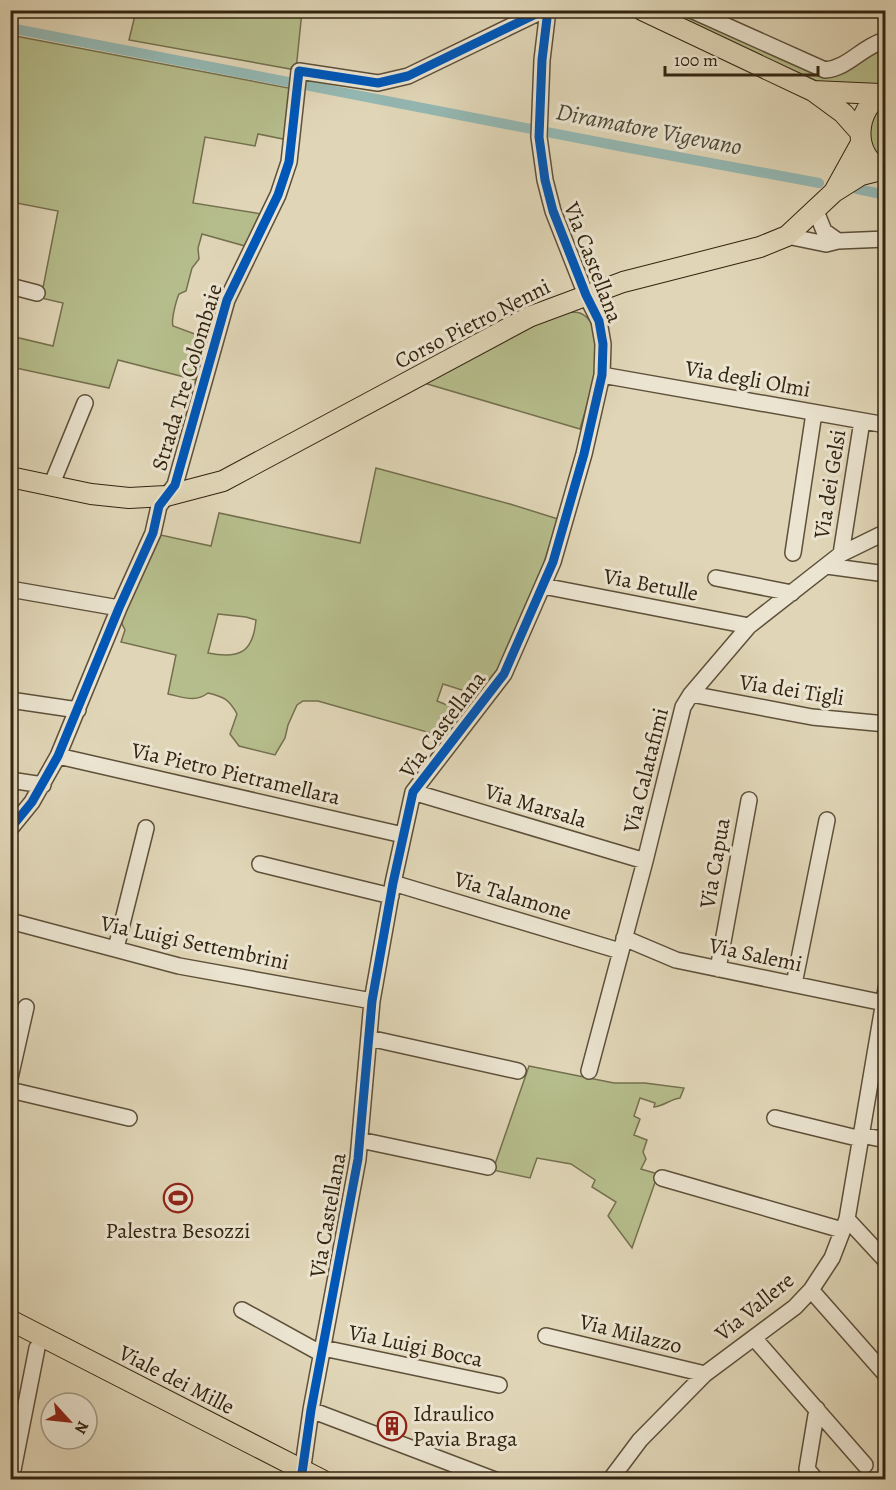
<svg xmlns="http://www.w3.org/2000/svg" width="896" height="1490" viewBox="0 0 896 1490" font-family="Alegreya,serif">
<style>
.green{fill:#b6bd8c;stroke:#74704e;stroke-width:1.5;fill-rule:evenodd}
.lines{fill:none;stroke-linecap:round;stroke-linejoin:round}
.canal{stroke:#94b8b3;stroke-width:10}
.minor-casing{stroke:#5e503a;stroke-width:18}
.major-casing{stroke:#332410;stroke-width:22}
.minor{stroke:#ebe4d0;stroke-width:15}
.major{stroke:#e0d6b7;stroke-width:20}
.cycleway-casing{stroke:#ebe4d0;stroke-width:13}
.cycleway{stroke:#0057b8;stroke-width:9}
.labels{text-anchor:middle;stroke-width:6;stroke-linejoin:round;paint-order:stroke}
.street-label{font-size:22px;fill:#332410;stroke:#ebe4d0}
.poi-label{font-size:22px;fill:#332410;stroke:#ebe4d0}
.water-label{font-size:24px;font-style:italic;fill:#4b4939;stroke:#ebe4d0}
</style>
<rect width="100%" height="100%" fill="#e0d6b7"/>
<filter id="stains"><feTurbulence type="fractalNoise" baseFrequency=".00333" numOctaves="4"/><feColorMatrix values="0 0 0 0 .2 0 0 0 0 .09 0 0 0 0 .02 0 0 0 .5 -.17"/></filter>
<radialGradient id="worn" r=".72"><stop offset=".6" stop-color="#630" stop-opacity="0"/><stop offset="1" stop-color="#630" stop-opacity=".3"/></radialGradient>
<!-- green -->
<path class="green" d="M136,11H302L296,70L129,40Z
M660,11H680L813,70L885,45V84L877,86L830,87Z
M10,35L294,89L288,140L258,134L255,146L205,137L193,203L262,214L245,246L202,234L198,248L199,259L192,268L186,291L179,294C176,301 171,320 173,326L211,340L200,381L118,360L109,388L11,367V336L53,346L63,303L41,298L58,211L11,202Z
M885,100V166C862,139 861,126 885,100Z
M566,312C570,312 576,312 580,313C614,327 587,403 580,429L424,383L557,313Z
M376,468L510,504L558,519C539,581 517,646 479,700L463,695L462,690L443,684L437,701L452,707L449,717L458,723L448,738L318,701H303L297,705L288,725L285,738L275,755L239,746L230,734L237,714C229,699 224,697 208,693C195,703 183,697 168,694L176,655L121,642L125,630L122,624V619L161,535L211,546L219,513L360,543ZM218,614L246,617L256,620C253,653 239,659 208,653Z
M529,1066L614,1083H645L684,1088L680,1098C671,1099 664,1106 654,1107L655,1103L640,1098L634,1116L640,1119L634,1135L647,1140L643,1152L646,1159L641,1169L658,1174L632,1248L608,1216L616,1202L592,1187L595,1180L571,1164L537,1158L530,1178L493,1170Z"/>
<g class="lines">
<!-- canal -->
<path class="canal" d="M10,28L619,146L819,183
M857,189L886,195"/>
<!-- minor casing -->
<g class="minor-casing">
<path id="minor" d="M691,10L825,70C849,68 862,46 886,40
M816,211L824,231L838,241
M787,236L826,244L838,241L886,239
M10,286L37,293
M602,375L886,425
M51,486L85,403
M793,553L814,413
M841,554L862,421
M827,566L886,574
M716,578L792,593
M543,586L749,626
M10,589L119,608
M691,694L812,717L886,724
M10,700L78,710
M58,756L403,835
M10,780L43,785
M413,792L645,861
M10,829L32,802L58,756L119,608L153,533L159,506L175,485L227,300L278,195L289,162L299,71L378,83L408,76L538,13L547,12
M260,864L391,896
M393,883L620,951
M10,921L179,966L372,1001
M624,938L676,960L884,1003
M116,948L146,828
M718,969L749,800
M794,984L827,820
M369,1038L518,1071
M589,1071L645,861L683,707L691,694L749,626L841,554L886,532
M10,1078L26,1007
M10,1090L129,1118
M775,1118L861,1139
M861,1135L886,1140
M360,1140L488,1167
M662,1178L842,1230
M847,1219L886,1261
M811,1290L886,1375
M242,1310L322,1354
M546,1336L705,1374
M754,1338L865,1465
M323,1348L499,1385
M311,1410L495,1480
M11,1480L37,1348
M301,1480L311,1410L358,1159L372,1001L393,883L413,792L504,674L553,562L584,454L602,375L603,344L599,321L586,295L553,211L545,180L539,137L542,60L548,10
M610,1480L640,1440L705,1374L795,1307L811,1290L832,1258L847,1219L886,989
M816,1480L807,1469L817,1409"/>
</g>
<!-- major casing -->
<g class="major-casing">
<path id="major" d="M642,10L813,91L843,113L860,132
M813,91L880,94
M886,91C854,107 850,157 886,172
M835,190L861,143
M10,477L91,494L129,498L166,496L223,481L529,317L623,282L760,247L787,236L834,192L861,175L881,170
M10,1320L322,1480"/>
</g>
<!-- minor -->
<use href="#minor" class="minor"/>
<!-- major -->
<use href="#major" class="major"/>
<!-- cycleway casing -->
<g class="cycleway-casing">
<path id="cycleway" d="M10,829L32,802L58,756L119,608L153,533L159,506L175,485L227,300L278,195L289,162L299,71L378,83L408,76L538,13L547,12
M301,1480L311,1410L358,1159L372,1001L393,883L413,792L504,674L553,562L584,454L602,375L603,344L599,321L586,295L553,211L545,180L539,137L542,60L548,10"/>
</g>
<!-- cycleway -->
<use href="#cycleway" class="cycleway"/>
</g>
<!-- icons -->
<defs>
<g id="stadium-ring" transform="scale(1.5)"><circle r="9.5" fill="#ebe4d0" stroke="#8f2418" stroke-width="1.5"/><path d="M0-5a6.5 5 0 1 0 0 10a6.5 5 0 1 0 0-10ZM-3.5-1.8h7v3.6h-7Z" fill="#8f2418"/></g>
<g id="building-ring" transform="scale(1.5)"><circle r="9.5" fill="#ebe4d0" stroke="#8f2418" stroke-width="1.5"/><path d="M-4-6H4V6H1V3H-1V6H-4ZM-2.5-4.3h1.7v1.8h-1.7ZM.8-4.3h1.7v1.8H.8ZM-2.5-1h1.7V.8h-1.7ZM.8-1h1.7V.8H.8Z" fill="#8f2418"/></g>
</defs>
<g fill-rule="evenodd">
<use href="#stadium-ring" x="178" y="1198"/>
<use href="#building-ring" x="392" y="1426"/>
</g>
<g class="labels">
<!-- street labels -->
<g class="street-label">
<text transform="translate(594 262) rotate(69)" y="8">Via Castellana</text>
<text transform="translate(472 323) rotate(-27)" y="8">Corso Pietro Nenni</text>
<text transform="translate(186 377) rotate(-73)" y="8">Strada Tre Colombaie</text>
<text transform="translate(748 378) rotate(10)" y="8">Via degli Olmi</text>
<text transform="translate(829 484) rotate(-81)" y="8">Via dei Gelsi</text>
<text transform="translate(651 584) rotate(11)" y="8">Via Betulle</text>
<text transform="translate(792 689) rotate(9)" y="8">Via dei Tigli</text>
<text transform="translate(442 724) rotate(-53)" y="8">Via Castellana</text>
<text transform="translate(645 770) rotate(-76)" y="8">Via Calatafimi</text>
<text transform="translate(236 773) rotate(13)" y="8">Via Pietro Pietramellara</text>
<text transform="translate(536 805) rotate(17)" y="8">Via Marsala</text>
<text transform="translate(714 863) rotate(-80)" y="8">Via Capua</text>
<text transform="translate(513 895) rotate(17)" y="8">Via Talamone</text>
<text transform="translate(195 942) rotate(12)" y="8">Via Luigi Settembrini</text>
<text transform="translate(756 954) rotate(12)" y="8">Via Salemi</text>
<text transform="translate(327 1215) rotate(-80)" y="8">Via Castellana</text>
<text transform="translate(754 1306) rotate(-39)" y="8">Via Vallere</text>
<text transform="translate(631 1333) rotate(14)" y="8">Via Milazzo</text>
<text transform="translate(416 1345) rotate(12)" y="8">Via Luigi Bocca</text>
<text transform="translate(177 1379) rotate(27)" y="8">Viale dei Mille</text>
</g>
<!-- poi labels -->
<g class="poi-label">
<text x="178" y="1238">Palestra Besozzi</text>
<text x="413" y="1421" text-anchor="start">Idraulico<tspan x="413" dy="25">Pavia Braga</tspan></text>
</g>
<!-- water labels -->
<g class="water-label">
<text transform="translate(649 129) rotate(11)" y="8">Diramatore Vigevano</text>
</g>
</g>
<!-- margin -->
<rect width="896" height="1490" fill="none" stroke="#e0d6b7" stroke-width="36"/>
<rect x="12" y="12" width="872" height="1466" fill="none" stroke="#332410" stroke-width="3"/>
<rect x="18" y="18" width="860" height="1454" fill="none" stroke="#332410" stroke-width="1.5"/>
<!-- north arrow -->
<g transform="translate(69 1421) rotate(117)"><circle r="28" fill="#ebe4d0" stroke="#a19783" stroke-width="1.5"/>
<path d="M0-4.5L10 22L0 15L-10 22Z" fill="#8f2418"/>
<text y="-9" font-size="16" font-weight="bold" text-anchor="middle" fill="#332410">N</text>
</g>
<!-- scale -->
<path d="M665 66v9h153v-9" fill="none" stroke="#332410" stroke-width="3"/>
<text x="674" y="66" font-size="18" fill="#332410" stroke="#ebe4d0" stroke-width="4.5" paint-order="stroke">100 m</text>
<rect width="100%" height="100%" filter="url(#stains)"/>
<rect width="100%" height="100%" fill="url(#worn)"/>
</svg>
